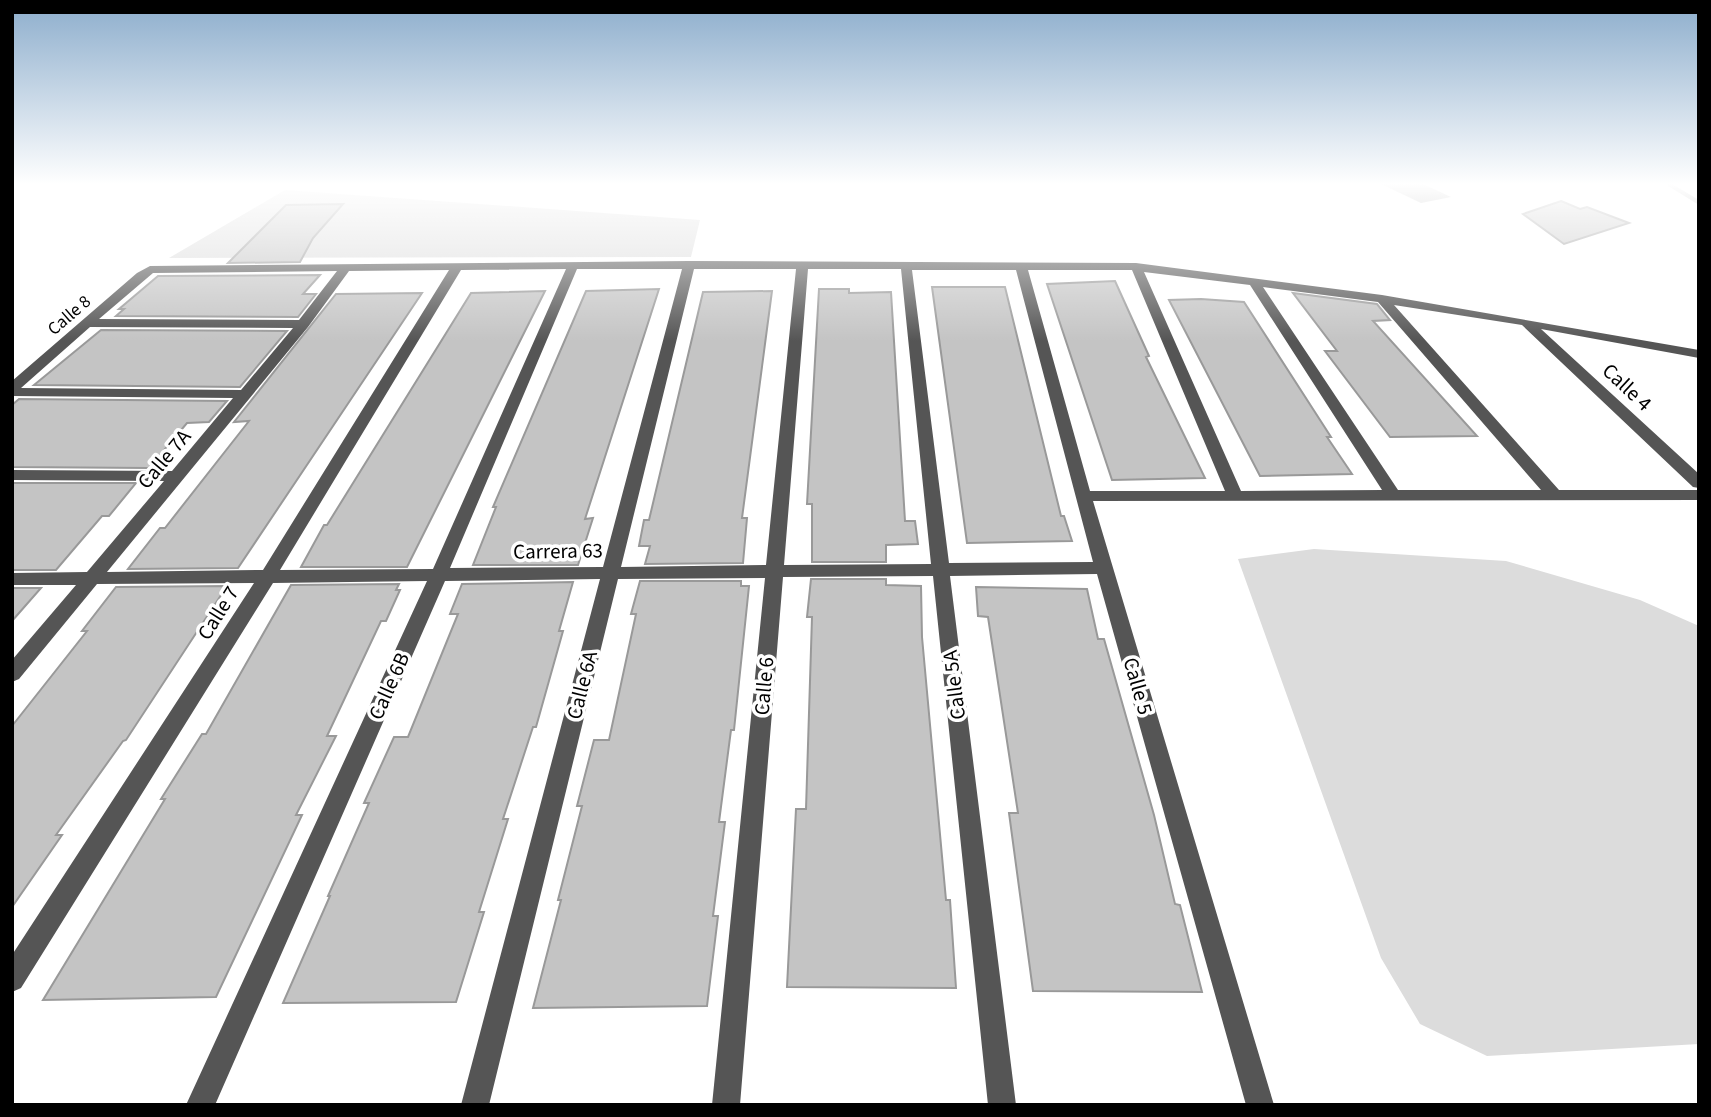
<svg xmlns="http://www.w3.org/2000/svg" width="1711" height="1117" viewBox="0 0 1711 1117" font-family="'Source Sans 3',sans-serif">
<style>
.green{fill:#dcdcdc}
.water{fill:#a3a3a3}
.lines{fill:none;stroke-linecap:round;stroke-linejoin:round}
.stream{fill:#a3a3a3;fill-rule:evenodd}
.building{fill:#c4c4c4;stroke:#999;stroke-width:2}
.minor{fill:#555;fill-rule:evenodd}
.labels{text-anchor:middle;stroke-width:7;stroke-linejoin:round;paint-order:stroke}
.far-street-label{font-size:18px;fill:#000;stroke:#fff}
.street-label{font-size:21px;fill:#000;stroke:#fff}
</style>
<rect width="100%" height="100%" fill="#fff"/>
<!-- green -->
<path class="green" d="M285,190L700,220L691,257L169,258Z
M1314,549L1506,561L1640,600L1699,626V1044L1487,1056L1420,1024L1381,958L1238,559Z"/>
<!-- water -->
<path class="water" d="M1381,184H1423L1451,197L1421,203Z"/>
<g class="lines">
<!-- stream -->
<path class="stream" d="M1665,184H1672L1699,200V205Z"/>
</g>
<!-- building -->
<path class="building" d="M1561,201L1580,209L1587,207L1629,223L1564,244L1523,214Z
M343,204L313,238L300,262L228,263L286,205Z
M320,275L303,294H316L298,317L116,316L124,309H119L158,276Z
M1115,281L1149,356L1146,357L1205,478L1112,480L1047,284Z
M932,287H1005L1061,516H1064L1072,541L967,543Z
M659,289L585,519L593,518L578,565H473L496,507H493L586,291Z
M819,289H849V293L891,292L905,521H915L918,544L886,545V562H812V504H807Z
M545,291L407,567H301L324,525H327L471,293Z
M772,291L742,518H747L743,563L645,564L650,546H639L644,520H649L703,292Z
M422,293L238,568L128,569L160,528H165L249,421L234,422L336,294Z
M1293,293L1377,304L1390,320L1373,321L1477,436L1390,437L1325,351H1337Z
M1201,299L1244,302L1331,437H1327L1352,474L1260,476L1169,300Z
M101,330L287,331L240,387L34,385Z
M19,399L227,401L209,422L187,423L149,468L12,467V405Z
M12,483H136L109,516H102L56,570H12Z
M811,579H886V585L921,586L922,637L946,900H950L956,988L787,987L796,809H806L812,617H807Z
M640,581H741V586H749L734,730H731L719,822H725L713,916H718L707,1006L533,1008L561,900H558L582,806H577L594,740H609L636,614H631Z
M573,582L559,631H563L536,727H533L503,819H508L479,912H484L456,1002L283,1003L330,896H328L369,803H364L394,737H408L458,614H450L462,584Z
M399,584L396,590H400L386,621H381L327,736H336L296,815H302L216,997L43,1000L165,799H161L202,734H206L291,585Z
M227,586L126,740L123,741L56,835H62L12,907V726L87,631H82L116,587Z
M976,587L1087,589L1098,639H1104L1154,815L1175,904L1180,905L1202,992L1033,991L1009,813H1018L988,617L978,616Z
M12,588H41L12,621Z"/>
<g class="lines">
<!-- minor -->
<path class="minor" d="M689,261L1136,263L1382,295L1699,350V358L1541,329L1699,474V488L1693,487L1522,325L1394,305L1559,490H1699V500L1093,501L1274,1105H1246L1097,574L950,576L1016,1105H988L933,576L783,577L740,1105H712L765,578L618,579L489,1105H461L600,579L445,581L215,1105H186L427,581L273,583L21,988L12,992V955L254,583L97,584L19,679L12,682V660L76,585H12V573L87,572L164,481L12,480V470L172,471L233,398L12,396V381L137,273L150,266ZM566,269L433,569L280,570L461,270ZM577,269H682L603,567L450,568ZM694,269H796L766,565L621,567ZM808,269H901L931,564L784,565ZM449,270L263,570L107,572L308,327L349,271ZM912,270H1016L1093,562L949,563ZM1028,270H1132L1225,491H1090ZM337,271L299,320L99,319L153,273ZM1144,272L1250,285L1382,490L1241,491ZM1263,287L1378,302L1541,490H1398ZM90,327L293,328L241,390L21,388Z"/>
</g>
<!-- sky -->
<linearGradient id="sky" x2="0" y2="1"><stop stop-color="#8cadcc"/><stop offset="0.54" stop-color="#fff"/><stop offset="1" stop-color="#fff" stop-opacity="0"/></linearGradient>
<rect width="1711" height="341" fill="url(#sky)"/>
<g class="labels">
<!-- far-street labels -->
<g class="far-street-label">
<text transform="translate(69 315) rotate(-41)" y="6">Calle 8</text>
</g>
<!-- street labels -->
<g class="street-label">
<text transform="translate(1627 387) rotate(43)" y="7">Calle 4</text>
<text transform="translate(164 459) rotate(-50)" y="7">Calle 7A</text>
<text transform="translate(558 551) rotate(-1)" y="7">Carrera 63</text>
<text transform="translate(218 613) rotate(-58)" y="7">Calle 7</text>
<text transform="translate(582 685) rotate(-76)" y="7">Calle 6A</text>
<text transform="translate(954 685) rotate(-97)" y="7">Calle 5A</text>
<text transform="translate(389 686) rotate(-66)" y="7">Calle 6B</text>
<text transform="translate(764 686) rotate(-85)" y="7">Calle 6</text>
<text transform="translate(1138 686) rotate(74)" y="7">Calle 5</text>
</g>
</g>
<!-- border -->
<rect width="1711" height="1117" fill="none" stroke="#000000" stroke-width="28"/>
</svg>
